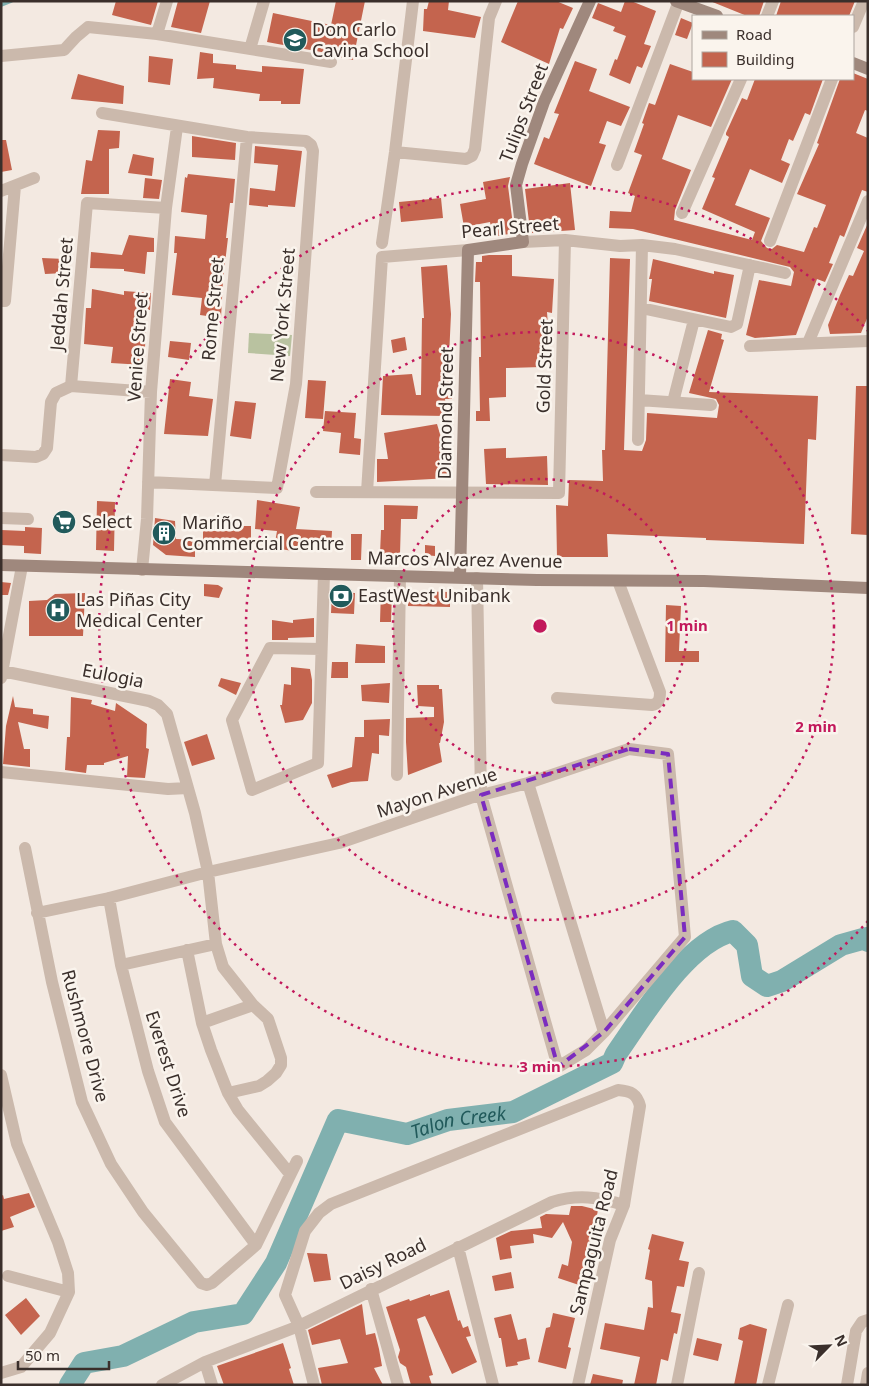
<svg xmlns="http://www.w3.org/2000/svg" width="869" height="1386" viewBox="0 0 869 1386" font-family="'Noto Sans',sans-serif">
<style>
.green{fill:#b9c2a0}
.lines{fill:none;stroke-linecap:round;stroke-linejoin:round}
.stream{stroke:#80b0af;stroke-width:4}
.river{stroke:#80b0af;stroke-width:22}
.building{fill:#c4644e}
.street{stroke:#cbb9ac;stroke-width:12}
.secondary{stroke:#9f887d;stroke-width:12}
.marked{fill:none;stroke:#7b2cbf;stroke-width:4;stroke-dasharray:10 6;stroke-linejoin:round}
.ring{fill:none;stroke:#c2185b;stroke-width:2.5;stroke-dasharray:2.5 5}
.labels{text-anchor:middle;stroke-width:5;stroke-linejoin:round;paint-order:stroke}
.poi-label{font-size:18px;fill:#3a2f2b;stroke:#faf4ed;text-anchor:start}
.street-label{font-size:18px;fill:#3a2f2b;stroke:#faf4ed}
.water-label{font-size:19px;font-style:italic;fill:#215a5b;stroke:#faf4ed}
.centre{fill:#c2185b;stroke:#faf4ed;stroke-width:2.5}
.ring-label{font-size:15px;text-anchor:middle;font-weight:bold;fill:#c2185b;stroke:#faf4ed;stroke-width:5;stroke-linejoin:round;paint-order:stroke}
</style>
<rect width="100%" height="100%" fill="#f3e9e1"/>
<!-- green -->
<path class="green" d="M249,333L292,335L290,356L248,353Z"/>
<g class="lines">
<!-- stream -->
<path class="stream" d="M1,5L11,1"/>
<!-- river -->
<path class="river" id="s1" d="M70,1385L84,1363L123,1356L194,1322L243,1314L276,1263L338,1120L407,1134L448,1120L513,1112L612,1063L616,1054C643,1016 686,942 733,931L747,945L752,976L767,986L782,981L841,945L866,938L868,941"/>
</g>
<!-- building -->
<path class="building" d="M116,1H158L151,25L112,15Z
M178,1H210L201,33L171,27Z
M336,1H365L353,60L337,57L332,54L267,42L273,13L331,25Z
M429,1H449L448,10L481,17L475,38L423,31L424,9H427Z
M518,1H556L573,8L563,29L560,28L549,64L501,42Z
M625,1H631L656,11L644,44L651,46L642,68L637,66L630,84L609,75L615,59L617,60L626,36L613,31L615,27L592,18L598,3L621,12Z
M710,1H764L759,16H747Z
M781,1H855L849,16H776Z
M681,18L693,23L687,39L675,35Z
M200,52L213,54V63L236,65V69L262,72V66L304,69L300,104H281V101H259L260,94L213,88L214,78L197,79Z
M149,56L173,59L170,85L148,82Z
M575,61L597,69L589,91L630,107L621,126L607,121L599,143L606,145L591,186L534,164L544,137L549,139L559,114L554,113Z
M670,64L693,72V79H732L711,127L678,115L662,159L691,170L675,210L674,220L752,240L755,232L702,209L715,178L712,177L729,137L726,135V133L742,98L747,100L755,79H823L810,115L805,113L793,141L789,139L781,160L790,164L782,183L750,169L735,205L770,218L761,241L767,248L772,249L777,245L804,252L814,227L817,228L826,205L797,194L819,144L817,143L840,79H853V73L868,79V111L865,110L856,133L868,138V192L862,190L844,237L840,235L829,263L833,264L825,282L817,279L796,335L755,338L746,335L759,280L791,286L794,272L790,267L633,229L609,228L610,211L631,212L635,196L628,193L642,155L634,152L644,124L642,123L649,103L655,105Z
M78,74L124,86L123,104L71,99Z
M98,130L120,131L119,148L109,149V194H81L86,160L92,161Z
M192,136L236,143L235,160L192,157Z
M1,140H6L12,170L1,172Z
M255,146L302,151L295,207L268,205V207L249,205L250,188L275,191L278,165L254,163Z
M133,154L154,158L152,176L128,173Z
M188,174L235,179L233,203H230L226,238H228L223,280L221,318L200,315L202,298L172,295L177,253H174L175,236L205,239L207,215L181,212L185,177L187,178Z
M510,177L508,186L514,233L493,237L490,222L464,227L460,204L486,199L483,182Z
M145,178L162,180L159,199L143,198Z
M570,183L575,230L532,233V230H530L525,189Z
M441,198L443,218L401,222L399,202Z
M868,223V316L861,333L830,334L828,325L840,295L849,275L853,276L864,251L857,248Z
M129,235L154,238V252H147L145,274L124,271V269L90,268L91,252L122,255Z
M489,255H512V276L554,279L552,313L547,312L549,339H541L542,367L506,368V397L489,398L490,421H476V411H480L479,357H481L480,282H475L476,262H482V256Z
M42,258L65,259V273L45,274Z
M610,258L630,259L624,450L642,451L646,440L647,413L717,418L719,405L716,399L689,393L708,330L722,334L721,339L724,340L709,392L818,396L816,440L808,439L804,544L706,540V538L607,534L608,557H557L556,505L568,506L569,480L603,481L602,450H605Z
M653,259L714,274V271L734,275L726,318L649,301L652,279H649L650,275Z
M447,265L451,314L448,378H452V399H445L447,416L381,415L383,376L412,374L416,395H421L422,318H424L421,267Z
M92,289L124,295V291L151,293L150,310L137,309L138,329H146L144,365L111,363L113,347L84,344L86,308H91Z
M405,337L407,350L393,353L391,340Z
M170,341L191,343L189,360L168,357Z
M170,379L191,382L189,396L213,399L208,436L164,434Z
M308,380L326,381L323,419L305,418Z
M856,386H868V535L851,534Z
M235,401L256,403L251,439L230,436Z
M325,411L356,413L354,438L361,439L360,455L339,453L341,433L323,431Z
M437,424L442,441L444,467H449L450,478L377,482V459H388L384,433Z
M506,448V458L547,456L548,485L486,484L484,449Z
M257,500L300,507L296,529L332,531L331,549L293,547V551L274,548L277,531L255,529Z
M97,501L115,502L114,551L96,550Z
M384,505L418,506L417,519H401L400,554H380L381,530H384Z
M155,518L175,521L176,539L203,540V531H233V526H251V548L195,549V557L166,555L153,545Z
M25,527L42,528L41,554L24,553V546L1,545V530L25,531Z
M351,534H362L361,560H351Z
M425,545L435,546V556L425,555Z
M1,582L11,583L8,595H1Z
M204,584L218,585L223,588L219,598L204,596Z
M381,590H392L391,622H380Z
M408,591L450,592V607L408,606Z
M332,592L355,593L354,614L331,613Z
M85,593L83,636H29V601L47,600L55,594Z
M666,605L681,606L679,651H699V662H665Z
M314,618V637L288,638V640H272V620L293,623V620Z
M356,644L385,646V663H355Z
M332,662H348V678H331Z
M291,667L310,669L312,680V703L303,720L285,723L280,705H282L284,684L291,685Z
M221,678L241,683L236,695L218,686Z
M390,683L389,703L362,701L361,685Z
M417,685H439V689H442L444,722L440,743H439L442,762L408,775L406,742V718L434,717V707L418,706Z
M13,696L15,707L33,709V714L49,716L48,729L18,722L24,749H30V767L3,764L6,726Z
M71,697L92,700L91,704L115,711L116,703L147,724L146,748L149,749L145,778L127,777L128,756L104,763V765H87L86,773L65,770L67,737H70Z
M390,719L389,736L379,735V754L372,753L368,781L351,782L332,788L327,775L352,767L355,737H364V720Z
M207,734L215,759L192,766L184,742Z
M29,1193L35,1207L10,1217L14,1227L1,1231V1196L3,1195L4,1199Z
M571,1206H582L598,1210L593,1235L595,1236L592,1252L594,1253L590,1267L587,1266L582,1286L558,1278L562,1264L568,1266L572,1242L563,1222L552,1238L533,1234L534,1243L510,1246L512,1258L500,1260L496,1238L511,1231L542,1228L540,1217L546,1214L569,1215Z
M652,1234L684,1242L679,1260L689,1262L684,1287L677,1286L671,1312L681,1314L677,1334L674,1333L668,1361L661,1359L656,1385H634L640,1357L600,1349L605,1323L644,1330L648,1307L653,1308L652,1281L645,1279L650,1250L648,1249Z
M307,1253L327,1254L331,1280L314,1282Z
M511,1272L514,1288L495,1291L492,1276Z
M449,1290L458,1321L460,1320L463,1328L468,1326L471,1336L466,1337L477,1362L452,1374L425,1316L417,1319L433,1375L429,1376L432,1385H411L406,1367L400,1363L398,1357L400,1350L386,1307L409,1299L410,1301L430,1294V1296Z
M26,1298L40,1316L21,1335L5,1315Z
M362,1304L366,1335L375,1333L379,1349L382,1366L374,1368L383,1385H322L318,1368L348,1363L340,1339L312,1345L308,1330Z
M553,1313L575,1318L568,1347L571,1348L566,1369L538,1362L546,1328L550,1327Z
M511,1314L518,1340L526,1338L530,1359L517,1362L518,1365L506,1367L501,1338H499L494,1318Z
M750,1324L767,1329L756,1385H734L743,1341L738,1339L740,1328Z
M697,1338L722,1344L718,1361L693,1355Z
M283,1343L291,1368L289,1369L294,1385H224L217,1366Z
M593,1374L623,1380L622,1385H590Z"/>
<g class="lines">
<!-- street -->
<path class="street" d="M767,16L773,1
M853,27L864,1
M157,34L167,1
M250,49L264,1
M1,56L64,50L76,37L88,27L157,34L331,62
M102,113L247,137L306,141L311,145L313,151L296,384L277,488L148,482
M395,152L466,159L472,156L475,149L489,18L496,1
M617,165L679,1
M1,191L34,178
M682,213L741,79
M770,241L832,79
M523,242L565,240L620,246L642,245L675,249L785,273
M382,243L395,152L413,1
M1,301H5L15,186
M641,308L731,327L737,324L750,265
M808,343L868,201
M750,346L868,341
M151,392L71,386L87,203L166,208
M639,400L711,405
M673,402L694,320
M638,440L642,245
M1,455L36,457L43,454L47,448L51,402L56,393L71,386
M215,485L247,137
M316,492L559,493L565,240
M367,492L382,257L468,250
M1,518L28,519
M142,570L147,519L151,392L166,208L177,127
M321,649L270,648L232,720L252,790L318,763L324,574
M2,671L149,701L158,705L167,714L195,813L208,872L216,944L223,967L253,1005L268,1019L281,1058V1065L276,1073L267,1081L259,1086L228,1093
M1,678L22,566
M557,698L652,705C659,704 660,699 660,692L618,581
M1,772L168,789L188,788
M397,775L400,576
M528,783L604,1032
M25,848L52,982L82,1102L111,1164L143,1212L201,1283L207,1285L212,1283L256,1245L297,1161
M109,898L121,965L148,1071L165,1122L256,1245
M37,913L109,898L208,872L339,843L470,798L528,783L629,749L668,754L685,937L604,1032L586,1050L558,1067L481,795L477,578
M187,950L202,1023L211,1050L228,1093L238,1110L290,1174
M121,965L216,944
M202,1023L253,1005
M1,1075L17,1144L58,1242L68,1273L69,1292L50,1333L21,1367L1,1373
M458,1247L493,1385
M8,1276L69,1292
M371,1289L398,1385
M205,1362L212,1385
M162,1385L205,1362L299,1326L552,1202C578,1194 598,1197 624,1205
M314,1385L299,1326L285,1295L305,1231L319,1213L331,1204L618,1090C631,1091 637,1094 640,1106L624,1205L610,1240L578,1385
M677,1385L699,1273
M768,1385L788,1305
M847,1385L856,1331L862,1322L868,1320
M866,1385L868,1373"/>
<!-- secondary -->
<path class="secondary" d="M676,1L717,16
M853,63L868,69
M1,565L537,580L704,581L868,588
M460,577L468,250L523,242L516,185L522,164L544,102L590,1"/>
</g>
<!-- marked area -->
<path class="marked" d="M629,749L668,754L685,937L604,1032L558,1067L481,795Z"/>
<!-- distance rings -->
<g class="ring">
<circle cx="540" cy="626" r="147"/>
<circle cx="540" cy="626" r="294"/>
<path d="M868 921A441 441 0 1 1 868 331"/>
</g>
<!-- icons -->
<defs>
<g id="school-disc" transform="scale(1.25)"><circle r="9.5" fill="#215a5b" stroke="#faf4ed"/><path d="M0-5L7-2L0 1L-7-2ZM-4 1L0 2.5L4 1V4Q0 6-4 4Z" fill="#fff"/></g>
<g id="supermarket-disc" transform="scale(1.25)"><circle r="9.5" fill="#215a5b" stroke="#faf4ed"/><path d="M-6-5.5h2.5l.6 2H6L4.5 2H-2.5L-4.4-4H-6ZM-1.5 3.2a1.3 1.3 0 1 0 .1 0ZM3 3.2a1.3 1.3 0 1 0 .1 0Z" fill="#fff"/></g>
<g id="building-disc" transform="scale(1.25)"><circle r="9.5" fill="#215a5b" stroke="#faf4ed"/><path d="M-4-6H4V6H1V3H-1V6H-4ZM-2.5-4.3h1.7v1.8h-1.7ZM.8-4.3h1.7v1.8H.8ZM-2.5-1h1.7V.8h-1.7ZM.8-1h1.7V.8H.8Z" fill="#fff"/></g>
<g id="bank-disc" transform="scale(1.25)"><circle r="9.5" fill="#215a5b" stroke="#faf4ed"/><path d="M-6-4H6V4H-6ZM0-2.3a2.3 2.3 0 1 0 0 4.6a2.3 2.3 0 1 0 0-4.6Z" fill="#fff"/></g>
<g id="hospital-disc" transform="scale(1.25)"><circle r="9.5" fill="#215a5b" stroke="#faf4ed"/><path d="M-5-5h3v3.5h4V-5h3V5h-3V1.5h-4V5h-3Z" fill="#fff"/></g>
</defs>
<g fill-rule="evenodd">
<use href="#school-disc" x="295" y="40"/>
<use href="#supermarket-disc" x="64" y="522"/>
<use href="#building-disc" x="164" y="533"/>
<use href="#bank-disc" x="341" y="596"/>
<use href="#hospital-disc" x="58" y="610"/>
</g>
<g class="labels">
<!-- poi labels -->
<g class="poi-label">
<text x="312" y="36">Don Carlo<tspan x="312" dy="21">Cavina School</tspan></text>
<text x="82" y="528">Select</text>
<text x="182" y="529">Mariño<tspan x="182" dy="21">Commercial Centre</tspan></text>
<text x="358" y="602">EastWest Unibank</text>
<text x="76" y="606">Las Piñas City<tspan x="76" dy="21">Medical Center</tspan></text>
</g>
<!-- street labels -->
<g class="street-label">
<text transform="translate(524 113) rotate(-69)" y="6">Tulips Street</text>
<text transform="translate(510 228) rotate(-5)" y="6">Pearl Street</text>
<text transform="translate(62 294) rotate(-85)" y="6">Jeddah Street</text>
<text transform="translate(213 309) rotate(-85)" y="6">Rome Street</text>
<text transform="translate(283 315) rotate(-85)" y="6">New York Street</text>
<text transform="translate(138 347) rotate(-86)" y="6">Venice Street</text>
<text transform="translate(545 366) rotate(-88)" y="6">Gold Street</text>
<text transform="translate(446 413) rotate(-89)" y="6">Diamond Street</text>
<text transform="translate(465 560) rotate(1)" y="6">Marcos Alvarez Avenue</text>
<text transform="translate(113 676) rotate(11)" y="6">Eulogia</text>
<text transform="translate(437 793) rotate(-18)" y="6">Mayon Avenue</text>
<text transform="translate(85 1036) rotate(75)" y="6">Rushmore Drive</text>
<text transform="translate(168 1064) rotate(72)" y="6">Everest Drive</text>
<text transform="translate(594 1242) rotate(-76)" y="6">Sampaguita Road</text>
<text transform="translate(383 1264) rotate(-26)" y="6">Daisy Road</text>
</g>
<!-- water labels -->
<g class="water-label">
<text dy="7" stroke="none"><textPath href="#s1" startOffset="534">Talon Creek</textPath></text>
</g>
</g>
<circle cx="540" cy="626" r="8" class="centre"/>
<g class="ring-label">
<text x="687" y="631">1 min</text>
<text x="816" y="732">2 min</text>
<text x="540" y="1072">3 min</text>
</g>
<!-- border -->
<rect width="869" height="1386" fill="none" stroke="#3a2f2b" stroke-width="5"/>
<!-- legend -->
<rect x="692" y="15" width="162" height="65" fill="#faf4ed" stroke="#ada59f"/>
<rect x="702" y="31" width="25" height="8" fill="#9f887d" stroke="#ada59f"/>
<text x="736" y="40" font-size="15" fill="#3a2f2b">Road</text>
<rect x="702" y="52" width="25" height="15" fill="#c4644e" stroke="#ada59f"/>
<text x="736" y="65" font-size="15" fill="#3a2f2b">Building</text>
<!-- north arrow -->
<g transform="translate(829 1346) rotate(66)" stroke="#faf4ed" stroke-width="4" paint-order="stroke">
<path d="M0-4L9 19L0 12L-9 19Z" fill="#3a2f2b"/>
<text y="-8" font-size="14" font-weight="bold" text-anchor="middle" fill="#3a2f2b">N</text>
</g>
<!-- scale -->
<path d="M18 1361v8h91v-8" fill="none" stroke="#3a2f2b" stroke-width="2.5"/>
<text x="25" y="1361" font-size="15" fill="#3a2f2b" stroke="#faf4ed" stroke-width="4" paint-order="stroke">50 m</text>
</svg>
